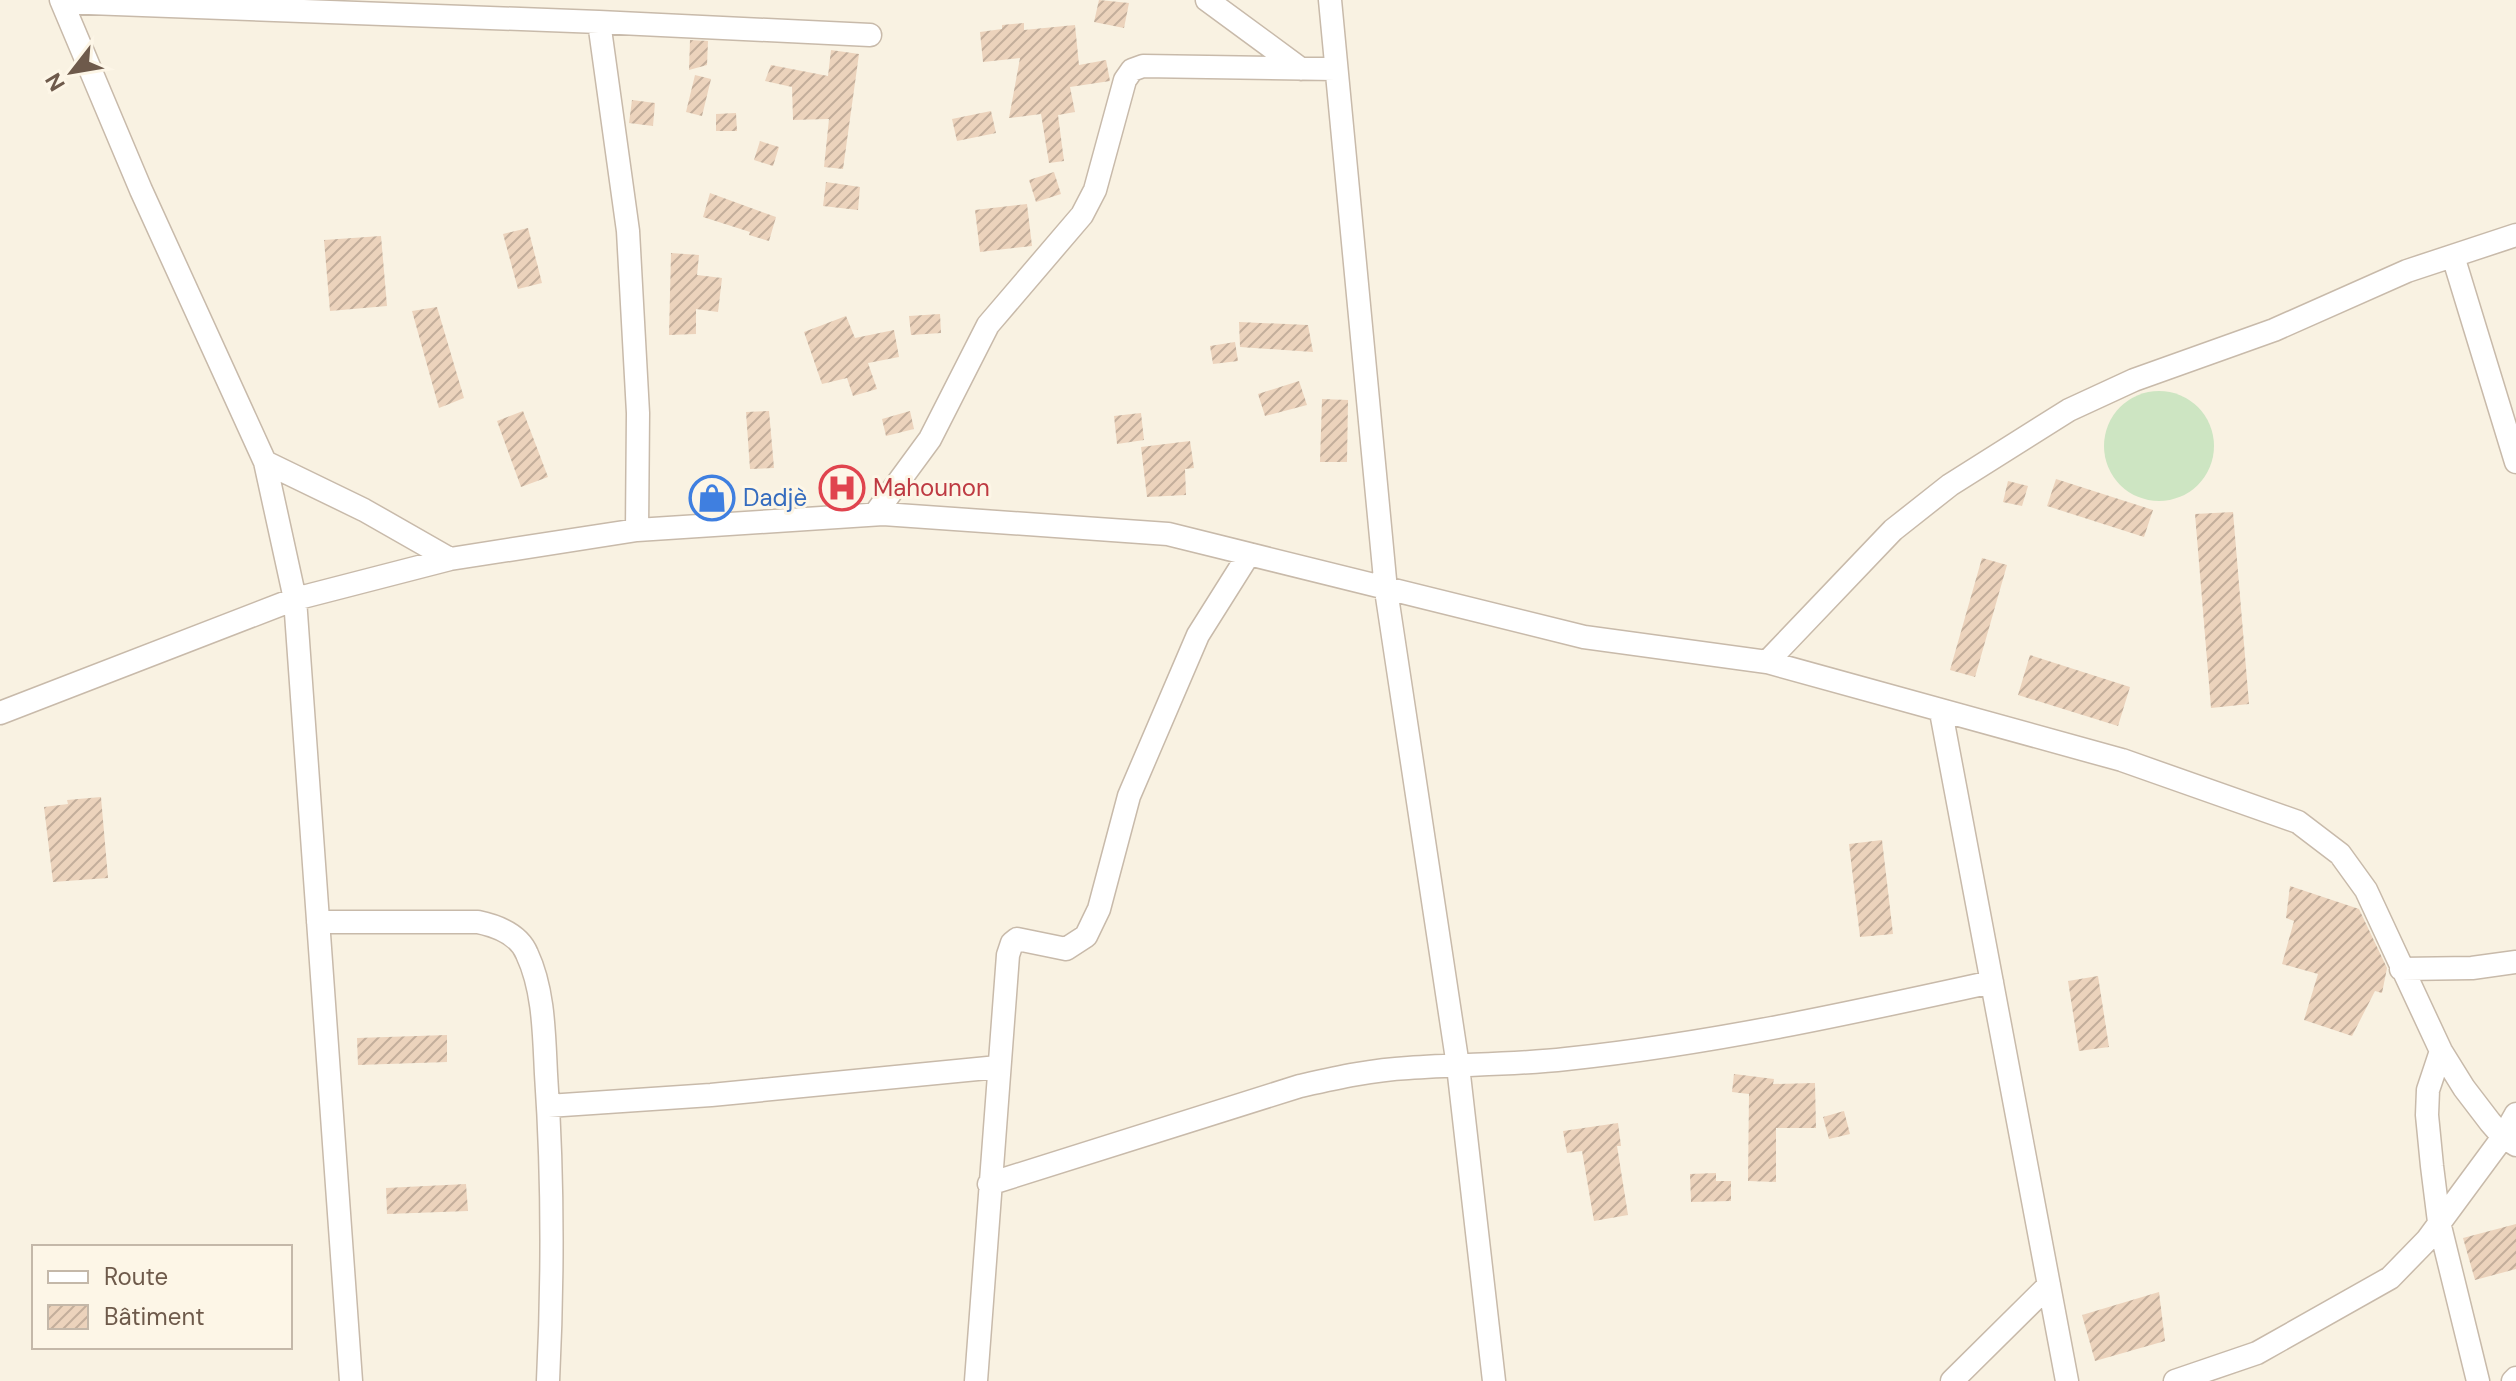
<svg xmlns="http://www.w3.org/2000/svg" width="2516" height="1381" viewBox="0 0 2516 1381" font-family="'DM Sans',sans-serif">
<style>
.grass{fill:#cde5c2}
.building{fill:url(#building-hatch)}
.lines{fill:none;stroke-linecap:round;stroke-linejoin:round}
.minor-casing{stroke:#c8baaa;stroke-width:25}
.minor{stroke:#fff;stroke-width:22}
.labels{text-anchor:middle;stroke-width:6;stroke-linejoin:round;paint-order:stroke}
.health-label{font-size:24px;fill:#be3a42;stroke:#fdf6e7;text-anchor:start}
.shop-label{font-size:24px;fill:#366cbe;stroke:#fdf6e7;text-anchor:start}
</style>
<defs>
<pattern id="building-hatch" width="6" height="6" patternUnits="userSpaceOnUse" patternTransform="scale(2)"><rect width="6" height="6" fill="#ecd3bc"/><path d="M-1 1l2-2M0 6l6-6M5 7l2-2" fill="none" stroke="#c3ae9b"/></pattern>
</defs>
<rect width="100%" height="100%" fill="#f9f2e2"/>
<!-- grass -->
<path class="grass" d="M2104 446a55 55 0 1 1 110 0a55 55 0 1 1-110 0Z"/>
<!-- building -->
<path class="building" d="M1099,0L1129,3L1124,28L1094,22Z
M1024,23V30L1075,25L1079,65L1106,60L1110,81L1070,87L1075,112L1058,115L1064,161L1049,163L1041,114L1009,118L1020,58L983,62L980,32L1002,29V25Z
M690,40L708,41L707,65L689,70Z
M831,50L859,54L843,169L824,167L829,119L793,120L792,87L765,81L771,65L828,76Z
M695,75L711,79L702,116L686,112Z
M632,100L655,103L653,126L629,123Z
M991,111L996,133L957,141L952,119Z
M736,113L737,131H716V114Z
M760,141L779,147L773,166L754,160Z
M1054,172L1061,194L1036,202L1029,180Z
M826,182L860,187L858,210L823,206Z
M710,193L776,217L769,241L749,235L750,232L703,217Z
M1027,204L1032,246L980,252L975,210Z
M528,228L542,283L518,289L503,234Z
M381,236L387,306L330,311L324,240Z
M671,253L699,255L697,275L722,278L718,312L696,309V334L669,335Z
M437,307L464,398L439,408L412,311Z
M940,314L941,333L911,335L909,316Z
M846,316L855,338L894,330L899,357L868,363L877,389L853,396L847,378L822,384L804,332Z
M1239,322L1308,325L1313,352L1240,347Z
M1235,342L1238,361L1213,364L1210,346Z
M1299,381L1307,405L1265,416L1258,394Z
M1322,399L1348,400L1347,462H1320Z
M523,411L548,477L521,487L497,421Z
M769,411L774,468L750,469L746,412Z
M910,411L914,429L886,436L882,419Z
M1141,413L1144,440L1117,444L1114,416Z
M1190,441L1194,468L1185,469L1186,495L1147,497L1141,447Z
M2056,479L2153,510L2144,537L2047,506Z
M2008,481L2028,486L2022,506L2003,502Z
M2233,512L2249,704L2211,708L2195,514Z
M1982,558L2007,565L1975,677L1950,670Z
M2030,655L2130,687L2118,726L2018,695Z
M101,797L108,878L53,882L44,807L68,804L67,800Z
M1882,840L1893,934L1860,937L1849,844Z
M2290,886L2359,909L2387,968L2382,993L2375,991L2352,1036L2304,1020L2318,974L2282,964L2294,921L2286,918Z
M2098,976L2109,1047L2079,1051L2068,981Z
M447,1035V1062L358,1065L357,1038Z
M1734,1074L1774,1079L1773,1084L1815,1083L1816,1128H1776V1182L1748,1181L1749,1094L1732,1092Z
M1844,1111L1850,1134L1829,1139L1823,1117Z
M1618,1123L1621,1146H1617L1628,1215L1594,1221L1582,1151L1567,1153L1563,1131Z
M1716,1173V1181H1731V1201L1691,1202L1690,1174Z
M466,1184L468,1211L387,1214L386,1188Z
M2516,1224V1269L2475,1280L2463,1238Z
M2159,1292L2165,1341L2095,1361L2082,1315Z"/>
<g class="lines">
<!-- minor casing -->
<g class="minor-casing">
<path id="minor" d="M61,0L141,190L265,462L295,599L351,1381
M1207,0L1301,69
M1330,0L1386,590L1458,1066L1494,1381
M62,2L599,22L870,35
M599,22L628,231L638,413L637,530
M2453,256L2516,462
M265,462L364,510L450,559
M875,514L930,439L988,325L1082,215L1095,190L1125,80L1132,70L1143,66L1335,69
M1767,662L1893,530L1950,485L2069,410L2134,380L2274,330L2407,271L2516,235
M1941,712L2067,1381
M0,713L295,599L450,559L637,530L883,514L1168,534L1584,637L1767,662L2122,760L2298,822L2340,854L2366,890L2441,1051L2464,1088L2490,1122L2503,1137L2516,1145
M318,922H478C497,926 519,934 527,954C544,990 544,1035 546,1074C553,1176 553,1279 548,1381
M2401,969L2472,968L2516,962
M2441,1051L2428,1090L2427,1115L2432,1166L2439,1222L2478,1381
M548,1106L711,1095L998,1067
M989,1184L1300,1086C1336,1078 1371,1070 1408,1068C1461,1064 1514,1065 1566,1059C1710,1044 1851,1013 1992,982
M976,1381L1008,955L1012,943L1017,939L1066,949L1086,936L1099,909L1129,796L1198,635L1249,554
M1952,1381L2049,1285
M2175,1381L2257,1353L2390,1278L2427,1240L2503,1137L2516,1114
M2513,1381L2516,1378"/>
</g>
<!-- minor -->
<use href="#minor" class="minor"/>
</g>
<!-- icons -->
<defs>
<g id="hospital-ring" transform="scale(2.3)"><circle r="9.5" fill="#fdf6e7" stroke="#e0444e" stroke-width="1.5"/><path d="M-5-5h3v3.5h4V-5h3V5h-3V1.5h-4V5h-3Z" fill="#e0444e"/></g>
<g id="shop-ring" transform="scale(2.3)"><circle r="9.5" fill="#fdf6e7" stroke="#3f7fe0" stroke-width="1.5"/><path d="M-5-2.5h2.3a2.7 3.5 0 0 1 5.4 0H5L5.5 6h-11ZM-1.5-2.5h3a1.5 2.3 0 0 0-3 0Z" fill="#3f7fe0"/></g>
</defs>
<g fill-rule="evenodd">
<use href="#hospital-ring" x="842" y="488"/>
<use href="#shop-ring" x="712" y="498"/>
</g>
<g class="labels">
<!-- health labels -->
<g class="health-label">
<text x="873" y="496">Mahounon</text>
</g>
<!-- shop labels -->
<g class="shop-label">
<text x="743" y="506">Dadjè</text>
</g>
</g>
<!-- legend -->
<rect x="32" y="1245" width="260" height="104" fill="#fdf6e7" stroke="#c4b8a9" stroke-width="2"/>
<rect x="48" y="1271" width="40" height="12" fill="#ffffff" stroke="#c4b8a9" stroke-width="2"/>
<text x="104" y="1285" font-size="24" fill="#6e5a4b">Route</text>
<rect x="48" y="1305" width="40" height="24" fill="url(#building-hatch)" stroke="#c4b8a9" stroke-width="2"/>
<text x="104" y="1325" font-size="24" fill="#6e5a4b">Bâtiment</text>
<!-- north arrow -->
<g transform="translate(72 72) rotate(239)" stroke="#fdf6e7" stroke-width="6" paint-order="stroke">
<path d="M0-6L14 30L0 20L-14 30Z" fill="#6e5a4b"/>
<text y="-12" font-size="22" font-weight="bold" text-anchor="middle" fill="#6e5a4b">N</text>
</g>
</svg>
